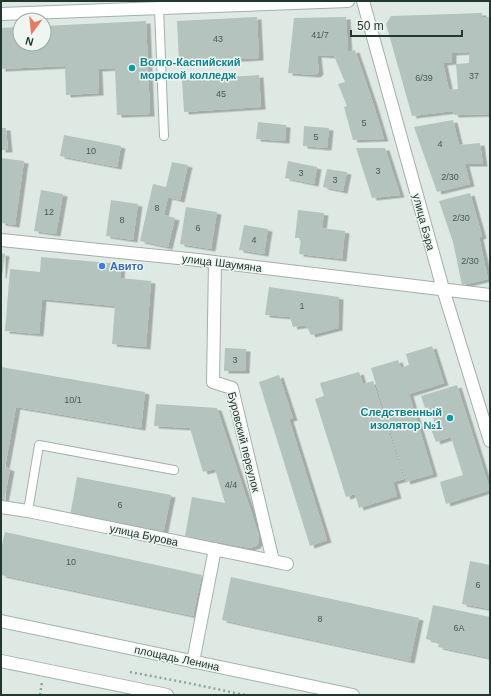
<svg xmlns="http://www.w3.org/2000/svg" width="491" height="696" viewBox="0 0 491 696" font-family="Arial,sans-serif">
<style>
.building{fill:#b4c3bd;fill-rule:evenodd;filter:url(#shadow)}
.lines{fill:none;stroke-linecap:round;stroke-linejoin:round}
.lane-casing{stroke:#a2b0aa;stroke-width:10}
.street-casing{stroke:#a2b0aa;stroke-width:14}
.secondary-casing{stroke:#9fb4ab;stroke-width:14}
.path{stroke:#82aa9c;stroke-width:2.5;stroke-dasharray:2 3;stroke-linecap:butt}
.lane{stroke:#fff;stroke-width:8}
.street{stroke:#fff;stroke-width:12}
.secondary{stroke:#fff;stroke-width:12}
.culture-dot{fill:#0f9aa8;stroke:#eff6f2;stroke-width:1.5}
.shop-dot{fill:#3f7fe0;stroke:#eff6f2;stroke-width:1.5}
.labels{text-anchor:middle;stroke-width:3;stroke-linejoin:round;paint-order:stroke}
.number-label{font-size:9px;fill:#465a53}
.culture-label{font-size:11px;font-weight:bold;fill:#0d838f;stroke:#eff6f2;text-anchor:start}
.street-label{font-size:11px;fill:#213730;stroke:#eff6f2}
.shop-label{font-size:11px;font-weight:bold;fill:#366cbe;stroke:#eff6f2;text-anchor:start}
</style>
<defs>
<filter id="shadow"><feDropShadow dx="4.5" dy="2.5" stdDeviation="0" flood-color="#0004"/></filter>
</defs>
<rect width="100%" height="100%" fill="#dfe9e4"/>
<!-- building -->
<path class="building" d="M482,13V17H490V114L454,115L453,111L412,116L386,24L391,16ZM469,52V63L456,64L458,89L449,90L443,63L452,62V53Z
M257,17L259,58L179,62L177,21Z
M346,17L348,52L355,50L373,103L384,139L353,140L344,107L347,106L338,84L345,82L334,56L317,55L319,72L316,75L288,73L294,18Z
M146,21L150,114L117,115L115,68L98,69L99,93L66,95L65,66L1,69V28L20,27V44H44V26Z
M259,75L261,107L184,112L182,80Z
M453,120L459,145L480,143L483,164H465L470,184L437,192L414,127Z
M258,122L286,125L285,141L256,139Z
M304,126L329,128L327,148L303,146Z
M1,128H6L8,150H1Z
M64,135L121,146L117,167L60,156Z
M356,148H385L400,195L372,198Z
M1,158L24,161L15,225L1,223Z
M288,161L317,167L314,184L285,178Z
M172,162L188,165L180,200L168,197L164,215L175,218L168,247L140,241L153,184L166,187Z
M327,169L347,172L343,191L323,187Z
M41,190L63,194L56,234L34,231Z
M470,193L482,236L479,237L488,279L462,285L453,242L439,201Z
M111,200L138,204L133,240L106,236Z
M186,207L217,212L211,249L180,244Z
M298,210L324,213L322,228L345,231L342,259L299,254L301,238H295Z
M244,225L268,229L264,254L239,250Z
M1,253L5,254L2,276H1Z
M41,257L121,264L120,278L151,281L146,347L112,344L115,306L42,299L39,334L5,331L10,269L40,272Z
M269,287L339,297L338,328L311,335L306,325L293,327L290,317L265,315Z
M432,346L444,383L409,394L433,474L406,482L371,368L398,360L401,368L409,365L406,354Z
M225,348L246,349L245,371H224Z
M1,367L145,392L141,428L16,407L5,467L10,469L4,501L1,500Z
M359,372L363,384L373,381L404,479L393,482L397,496L359,508L355,494L346,497L315,399L324,396L320,383Z
M279,375L293,418L289,419L327,540L310,546L259,382Z
M457,385L490,490L446,504L440,482L463,475L451,437L436,442L431,429L436,428L430,407L425,408L421,396Z
M156,404L217,408L259,536V542L256,546L250,548L185,536L192,497L225,503L215,469L203,472L190,428L154,426Z
M77,477L171,495L163,534L70,516Z
M5,532L202,575L193,616L1,575V549Z
M470,561L490,565V609L462,604Z
M231,577L419,618L410,661L222,620Z
M433,605L490,617V658L438,647L439,642L426,639Z"/>
<g class="lines">
<!-- lane casing -->
<g class="lane-casing">
<path id="lane" d="M159,8L164,136
M28,511L39,445L174,470"/>
</g>
<!-- street casing -->
<g class="street-casing">
<path id="street" d="M363,1L443,289L490,441
M1,240L198,260L490,295
M215,262L213,382L232,388L273,561
M1,507L28,511L287,564
M1,661L167,695
M193,662L215,549"/>
</g>
<!-- secondary casing -->
<g class="secondary-casing">
<path id="secondary" d="M1,14L348,1
M1,621L353,695"/>
</g>
<!-- path -->
<path class="path" d="M130,672L188,683L245,695
M40,695L42,682"/>
<!-- lane -->
<use href="#lane" class="lane"/>
<!-- street -->
<use href="#street" class="street"/>
<!-- secondary -->
<use href="#secondary" class="secondary"/>
</g>
<!-- markers -->
<g class="culture-dot">
<circle cx="132" cy="68" r="4"/>
<circle cx="450" cy="418" r="4"/>
</g>
<circle class="shop-dot" cx="102" cy="266" r="4"/>
<g class="labels">
<!-- number labels -->
<g class="number-label">
<text x="320" y="38">41/7</text>
<text x="218" y="42">43</text>
<text x="474" y="79">37</text>
<text x="424" y="81">6/39</text>
<text x="221" y="97">45</text>
<text x="364" y="126">5</text>
<text x="316" y="140">5</text>
<text x="440" y="147">4</text>
<text x="91" y="154">10</text>
<text x="378" y="174">3</text>
<text x="301" y="176">3</text>
<text x="450" y="180">2/30</text>
<text x="335" y="183">3</text>
<text x="157" y="211">8</text>
<text x="49" y="215">12</text>
<text x="461" y="221">2/30</text>
<text x="122" y="223">8</text>
<text x="198" y="231">6</text>
<text x="254" y="243">4</text>
<text x="470" y="264">2/30</text>
<text x="302" y="309">1</text>
<text x="235" y="363">3</text>
<text x="73" y="403">10/1</text>
<text x="231" y="488">4/4</text>
<text x="120" y="508">6</text>
<text x="71" y="565">10</text>
<text x="478" y="588">6</text>
<text x="320" y="622">8</text>
<text x="459" y="631">6А</text>
</g>
<!-- culture labels -->
<g class="culture-label">
<text x="140" y="66">Волго-Каспийский<tspan x="140" dy="13">морской колледж</tspan></text>
<text x="442" y="416" text-anchor="end">Следственный<tspan x="442" dy="13">изолятор №1</tspan></text>
</g>
<!-- street labels -->
<g class="street-label">
<text transform="translate(424 222) rotate(75)" y="4">улица Бэра</text>
<text transform="translate(222 263) rotate(7)" y="4">улица Шаумяна</text>
<text transform="translate(244 442) rotate(76)" y="4">Буровский переулок</text>
<text transform="translate(144 535) rotate(12)" y="4">улица Бурова</text>
<text transform="translate(177 658) rotate(12)" y="4">площадь Ленина</text>
</g>
<!-- shop labels -->
<g class="shop-label">
<text x="110" y="270">Авито</text>
</g>
</g>
<!-- border -->
<rect width="491" height="696" fill="none" stroke="#213730" stroke-width="4"/>
<!-- north arrow -->
<g transform="translate(32 32) rotate(195)"><circle r="19" fill="#eff6f2" stroke="#9daaa4"/>
<path d="M0-3L7 15L0 10L-7 15Z" fill="#e77b5f"/>
<text y="-6" font-size="11" font-weight="bold" text-anchor="middle" fill="#213730">N</text>
</g>
<!-- scale -->
<path d="M351 30v6h111v-6" fill="none" stroke="#213730" stroke-width="2"/>
<text x="357" y="30" font-size="12" fill="#213730" stroke="#eff6f2" stroke-width="3" paint-order="stroke">50 m</text>
</svg>
